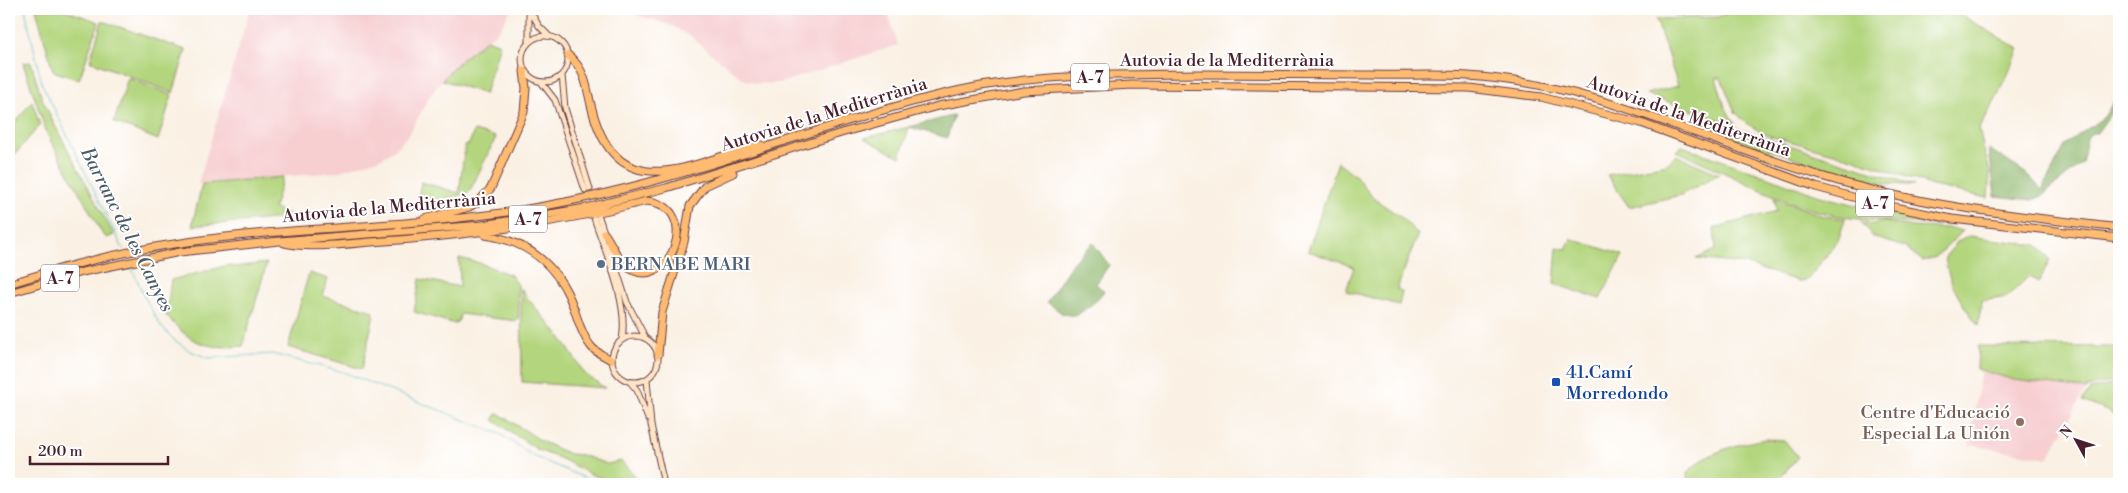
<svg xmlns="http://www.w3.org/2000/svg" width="2128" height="493" viewBox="0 0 2128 493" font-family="'Libre Bodoni',serif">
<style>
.built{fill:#f7cfd1}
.green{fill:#b3d57d;stroke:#7e7a54}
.forest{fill:#8eb66c;stroke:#6c6a4c}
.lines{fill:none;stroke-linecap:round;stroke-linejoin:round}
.stream{stroke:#4ab8c3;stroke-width:1}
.secondary-casing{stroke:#643e47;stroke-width:7}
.motorway-casing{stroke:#643e47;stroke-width:9}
.secondary{stroke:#ffe4c6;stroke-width:5}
.motorway{stroke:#ffbb71;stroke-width:7}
.service-dot{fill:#5c6f8a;stroke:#fff;stroke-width:2}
.transit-dot{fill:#1a4fb4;stroke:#fff;stroke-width:2}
.education-dot{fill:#8d6e63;stroke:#fff;stroke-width:2}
.labels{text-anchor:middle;stroke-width:4;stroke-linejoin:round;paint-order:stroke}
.shield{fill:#fff;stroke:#80626b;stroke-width:1}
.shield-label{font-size:16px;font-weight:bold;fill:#4a1f2b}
.street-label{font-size:18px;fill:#4a1f2b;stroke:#fff}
.service-label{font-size:18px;fill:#4e5e75;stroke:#fff;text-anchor:start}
.transit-label{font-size:18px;fill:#164399;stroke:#fff;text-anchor:start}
.education-label{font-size:18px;fill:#785e54;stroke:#fff;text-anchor:end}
.water-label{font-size:19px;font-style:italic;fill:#4a5c68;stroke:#fff}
</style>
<rect width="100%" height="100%" fill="#fff"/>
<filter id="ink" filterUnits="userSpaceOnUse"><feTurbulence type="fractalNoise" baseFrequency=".02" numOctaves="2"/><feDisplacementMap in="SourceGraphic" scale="10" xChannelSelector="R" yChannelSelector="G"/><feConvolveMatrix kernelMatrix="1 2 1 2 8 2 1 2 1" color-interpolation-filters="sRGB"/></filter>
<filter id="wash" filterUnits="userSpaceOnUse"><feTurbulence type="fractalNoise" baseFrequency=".0096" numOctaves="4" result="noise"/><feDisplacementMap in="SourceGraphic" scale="20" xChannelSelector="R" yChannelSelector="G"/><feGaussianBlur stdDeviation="1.12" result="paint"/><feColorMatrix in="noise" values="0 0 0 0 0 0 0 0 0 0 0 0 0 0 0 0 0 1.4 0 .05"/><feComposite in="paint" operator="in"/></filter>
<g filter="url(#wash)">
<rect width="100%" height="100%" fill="#faf0e3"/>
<!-- built -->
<path class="built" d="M250,9H511L499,30L476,48L442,80L428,99L409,134L394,150L382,158L337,172L198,184Z
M565,9H887L898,45L780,83L757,84L743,79L690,36L670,25L623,11Z
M1981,370L2014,380L2086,389L2048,458L1969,445Z"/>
<!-- green -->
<path class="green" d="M36,9H62L99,22L79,80L53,71Z
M1636,9H1729C1700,19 1667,15 1637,11Z
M1740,9H1951L2019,49L2004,83L1979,130L1990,173L1988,198L1933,186L1849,157L1766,135L1746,123L1735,112L1721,78H1716L1725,107L1736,126L1646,94L1678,86L1656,19L1717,17Z
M102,21L186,50L173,93L90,61Z
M487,39L500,44L485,94L442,80L461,60Z
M31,62L41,96L53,122L114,235L107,238L103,235L47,134L23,63Z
M128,78L172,95L158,140L114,122Z
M32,101L40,125L9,161V131Z
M1705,118L1914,185C1876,186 1838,172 1802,160C1767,149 1733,139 1699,127Z
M909,127L900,157L864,138Z
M474,131L496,137L470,191L465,195C462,194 424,204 417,205L421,182L459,193L465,145L469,144Z
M1682,146L1820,196L1937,225C1899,221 1857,222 1820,212C1769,198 1724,170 1676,151Z
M1676,155L1719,174L1681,195L1629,207L1607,175L1667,164Z
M1338,162L1356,176L1373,198L1401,217L1418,234L1397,289L1402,292L1399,305L1346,291L1354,267L1308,251Z
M283,177L274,208L297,217L192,226L202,184Z
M1774,198L1823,216L1845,219L1838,241L1807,280L1798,281L1745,264L1696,259L1716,250L1714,228L1777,211Z
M1860,221L1872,224L1884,222L1913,227L1950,228L1963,231L1936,257L1923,261L1904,247L1873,237Z
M1969,236L2037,245L2050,259L2039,282L2029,276L2007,297L1982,301L1978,325C1962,304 1948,284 1945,257L1958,241Z
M1571,239L1623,255L1600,299L1554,284L1557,247L1566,249Z
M459,258L480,263L511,275L518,285L519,316L517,321L460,314L459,320L455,324L414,312L420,279L460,287Z
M267,263L243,346C201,350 187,341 161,309L168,303L171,280L229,265L233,267Z
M309,273L328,279L323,296L373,311L374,315L362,369L288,347Z
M521,288L528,299L559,335L585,374L605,388L522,382Z
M1978,346L2119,347V381L2099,384L2086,389L2014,380L1977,369Z
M2119,383V416L2082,401L2090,390Z
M498,413L543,442L569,454L582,455L607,464L621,461L635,476L637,484H613L607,480L590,474L564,460L538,450L493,420Z
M1767,439L1784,440L1798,457L1774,484H1688L1687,473C1706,452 1740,443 1767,439Z"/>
<!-- forest -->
<path class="forest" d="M2119,92V102L2097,133H2092L2087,138L2082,164L2042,196L2033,200L1995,196L1989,149L2027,174L2042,190L2066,144L2104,117Z
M954,115L947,138L909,127L952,116Z
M1093,243L1109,265L1096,284L1104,291L1096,301L1076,316L1063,314L1047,302L1073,262Z"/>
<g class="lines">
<!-- stream -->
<path class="stream" d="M25,9L42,84L123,249
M130,264L144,296L160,325L173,339L190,351L208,358L272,354L343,372L500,434L533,456L599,484"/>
</g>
</g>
<g filter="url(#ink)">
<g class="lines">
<!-- secondary casing -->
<g class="secondary-casing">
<path id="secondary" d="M529,9L539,26L549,36
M529,10V42
M522 59a23 23 0 1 1 46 0a23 23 0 1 1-46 0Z
M562,75L565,108L590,189
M541,82L555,100L585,190
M599,217L605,235
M594,218C605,252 629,303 622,339
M608,243L627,302L645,337
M612 359a23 23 0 1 1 46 0a23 23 0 1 1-46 0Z
M647,379L651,425L664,484
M630,382L637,390L648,419"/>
</g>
<!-- motorway casing -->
<g class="motorway-casing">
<path id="motorway" d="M568,55C587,71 586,87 592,109C617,206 686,166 754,146L762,145
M425,219L469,207L478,202L491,188L524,112L526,88L524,71
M485,235C528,241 558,266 573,306C578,319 581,334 590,345C595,353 604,355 611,360
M284,243C305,249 348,244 371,242C465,236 556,224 647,201C706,207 667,300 625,265C615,256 612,243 604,233
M9,284C68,265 127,250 188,242C302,225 419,228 533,208C622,193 708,166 794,138C856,118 917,98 981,86C1052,74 1126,75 1197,74C1255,74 1313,75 1371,75C1403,76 1436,74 1468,76C1598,84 1700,140 1821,176C1919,206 2019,216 2119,228
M9,293L82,272L180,252L279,241L482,225L586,208L666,188L841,133L938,106L1024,91L1132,85L1469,88L1541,97L1641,123L1816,187L1875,203L1952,219L2119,238
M658,355L662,312L684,242L690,206L705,186L733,173"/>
</g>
<!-- secondary -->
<use href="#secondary" class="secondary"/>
<!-- motorway -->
<use href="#motorway" class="motorway"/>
</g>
</g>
<!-- markers -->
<circle class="service-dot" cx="601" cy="264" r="5"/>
<rect class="transit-dot" x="1551" y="377" width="10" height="10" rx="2.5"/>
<circle class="education-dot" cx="2020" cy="422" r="5"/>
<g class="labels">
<!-- shield labels -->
<g class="shield">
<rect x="1071" y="63.5" width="38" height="27" rx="4"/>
<rect x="1856" y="189.5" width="38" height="27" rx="4"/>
<rect x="509" y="205.5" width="38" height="27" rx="4"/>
<rect x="41" y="264.5" width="38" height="27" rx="4"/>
</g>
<g class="shield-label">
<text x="1090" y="83">A-7</text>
<text x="1875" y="209">A-7</text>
<text x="528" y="225">A-7</text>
<text x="60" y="284">A-7</text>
</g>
<!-- street labels -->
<g class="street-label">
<text x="1227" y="66">Autovia de la Mediterrània</text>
<text transform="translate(824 114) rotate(-17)" y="6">Autovia de la Mediterrània</text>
<text transform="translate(1689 116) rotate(19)" y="6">Autovia de la Mediterrània</text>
<text transform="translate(389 207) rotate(-5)" y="6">Autovia de la Mediterrània</text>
</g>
<!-- service labels -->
<g class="service-label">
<text x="611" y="270">BERNABE MARI</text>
</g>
<!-- transit labels -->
<g class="transit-label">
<text x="1566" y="378">41.Camí<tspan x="1566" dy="21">Morredondo</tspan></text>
</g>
<!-- education labels -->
<g class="education-label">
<text x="2010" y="418">Centre d'Educació<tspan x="2010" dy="21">Especial La Unión</tspan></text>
</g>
<!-- water labels -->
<g class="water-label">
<text transform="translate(128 229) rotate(63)" y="7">Barranc de les Canyes</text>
</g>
</g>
<!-- margin -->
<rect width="2128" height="493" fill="none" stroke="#fff" stroke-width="30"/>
<!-- north arrow -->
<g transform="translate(2076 440) rotate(310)" stroke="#ffffff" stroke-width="4" paint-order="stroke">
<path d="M0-4L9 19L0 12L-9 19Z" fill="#4a1f2b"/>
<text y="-8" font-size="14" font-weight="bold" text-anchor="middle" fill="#4a1f2b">N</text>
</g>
<!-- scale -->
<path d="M30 456v8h138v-8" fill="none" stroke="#4a1f2b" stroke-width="2.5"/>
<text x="38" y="456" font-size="15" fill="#4a1f2b" stroke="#ffffff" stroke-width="4" paint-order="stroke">200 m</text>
</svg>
